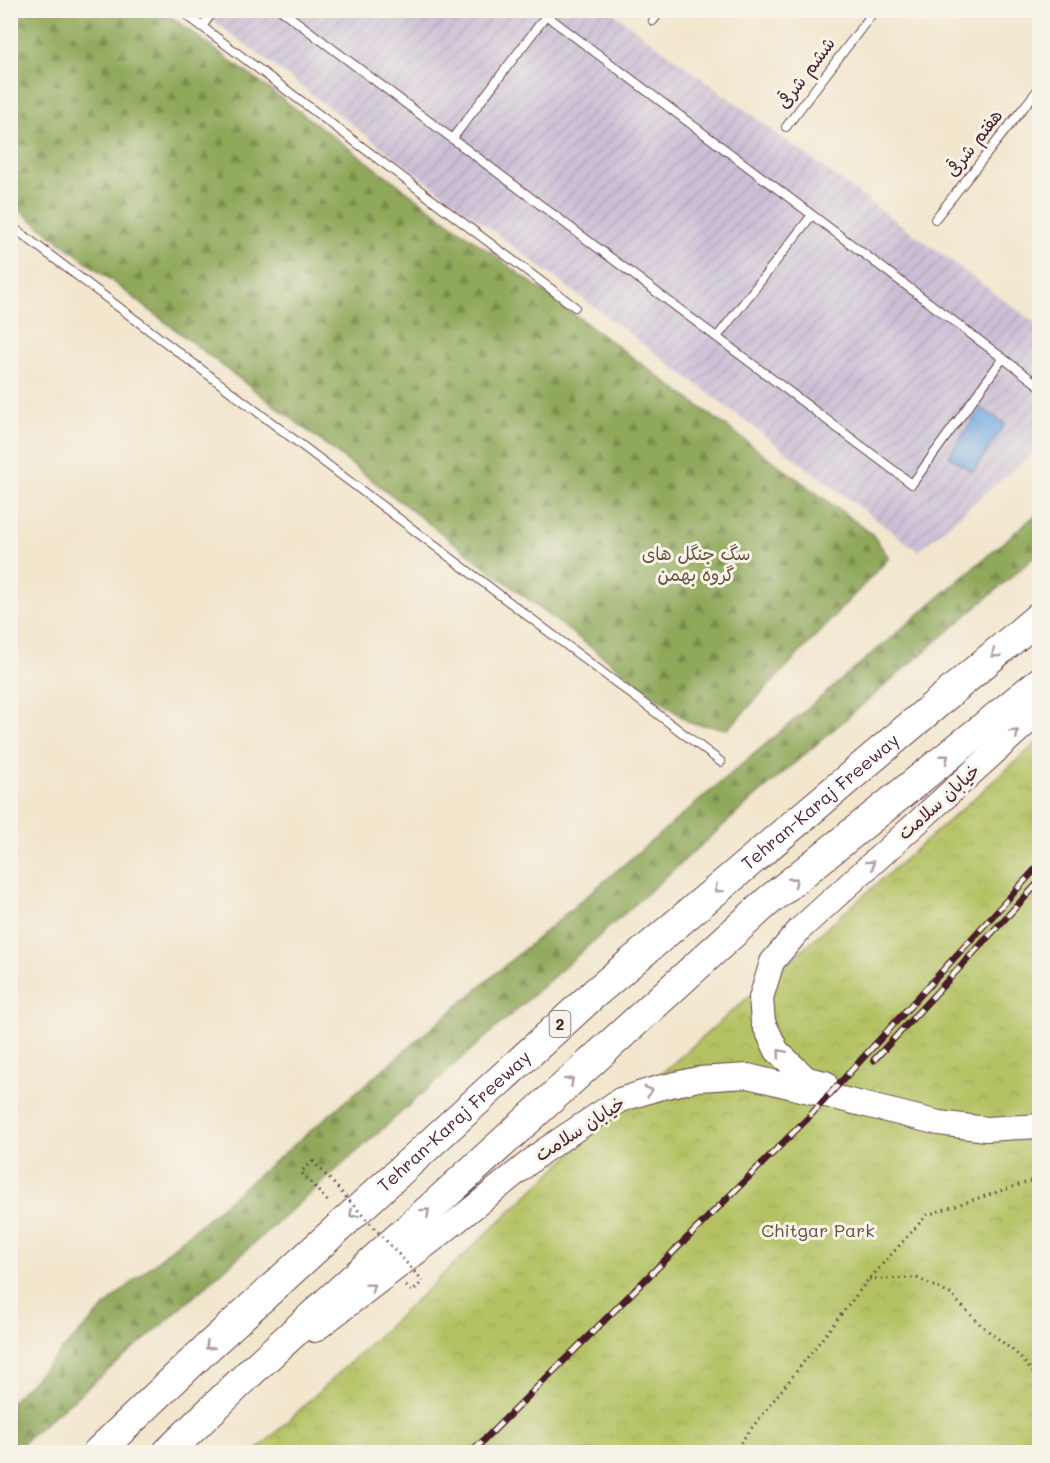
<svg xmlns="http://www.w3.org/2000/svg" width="1050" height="1463" viewBox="0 0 1050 1463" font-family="Mali,'Playpen Sans Arabic',sans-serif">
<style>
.industrial{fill:url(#industrial-furrows)}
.forest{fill:url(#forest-firs);stroke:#6c6442;stroke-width:1.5}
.park{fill:url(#park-crowns);stroke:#7f7048;stroke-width:1.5}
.water{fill:#77abe3;stroke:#606587;stroke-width:1.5}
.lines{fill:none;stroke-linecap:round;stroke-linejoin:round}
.service-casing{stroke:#633d43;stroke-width:10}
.secondary-casing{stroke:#633d43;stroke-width:26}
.motorway-casing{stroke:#633d43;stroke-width:32}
.path{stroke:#633d43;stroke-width:3;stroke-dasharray:1.5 4.5;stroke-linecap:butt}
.service{stroke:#fff;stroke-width:8}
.secondary{stroke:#fff;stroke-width:24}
.motorway{stroke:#fff;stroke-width:30}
.rail-casing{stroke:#4a1f2b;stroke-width:7}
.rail{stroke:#f7f3e8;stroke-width:4.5;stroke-dasharray:14;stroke-linecap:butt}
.path-bridge{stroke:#633d43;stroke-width:3;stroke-dasharray:1.5 4.5;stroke-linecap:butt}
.oneway{stroke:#ae9aa0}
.labels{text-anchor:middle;stroke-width:6;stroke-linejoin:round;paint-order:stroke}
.shield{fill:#f7f3e8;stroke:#7e5f64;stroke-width:1.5}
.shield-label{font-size:16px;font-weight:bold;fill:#4a1f2b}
.street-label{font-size:18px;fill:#4a1f2b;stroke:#f7f3e8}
.park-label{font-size:18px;fill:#6a503c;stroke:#f7f3e8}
</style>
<defs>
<pattern id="industrial-furrows" width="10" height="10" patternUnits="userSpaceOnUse" patternTransform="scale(1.5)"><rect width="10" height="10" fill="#cabfd6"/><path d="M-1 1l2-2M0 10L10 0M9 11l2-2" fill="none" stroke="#afa4b8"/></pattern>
<pattern id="forest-firs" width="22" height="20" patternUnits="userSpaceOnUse" patternTransform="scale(1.5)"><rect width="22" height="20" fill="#8fa85a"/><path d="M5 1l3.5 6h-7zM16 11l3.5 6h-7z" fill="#77884b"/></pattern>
<pattern id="park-crowns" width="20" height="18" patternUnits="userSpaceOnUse" patternTransform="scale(1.5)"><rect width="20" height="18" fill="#b4c264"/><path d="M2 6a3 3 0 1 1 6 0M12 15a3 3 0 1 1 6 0" fill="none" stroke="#9ca657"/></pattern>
</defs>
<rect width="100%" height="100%" fill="#f7f3e8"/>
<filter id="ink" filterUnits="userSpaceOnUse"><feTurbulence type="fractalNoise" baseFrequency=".0167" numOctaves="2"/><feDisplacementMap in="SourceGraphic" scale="12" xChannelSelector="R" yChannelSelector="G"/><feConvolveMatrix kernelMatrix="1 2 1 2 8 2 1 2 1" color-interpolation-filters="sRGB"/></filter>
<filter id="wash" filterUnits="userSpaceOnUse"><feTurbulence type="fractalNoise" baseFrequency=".008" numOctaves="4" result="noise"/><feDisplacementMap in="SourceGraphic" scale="24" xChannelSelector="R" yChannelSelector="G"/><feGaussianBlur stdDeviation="1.35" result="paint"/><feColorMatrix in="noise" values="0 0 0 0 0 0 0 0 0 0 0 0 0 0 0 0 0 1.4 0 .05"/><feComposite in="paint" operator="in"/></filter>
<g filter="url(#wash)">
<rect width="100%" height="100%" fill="#f2e6cd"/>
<!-- industrial -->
<path class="industrial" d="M201,11H610L1039,326V448L918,551Z"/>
<!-- forest -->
<path class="forest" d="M10,11H163L872,534L889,558L728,729L690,723L11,204Z
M1039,512V553L762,791L162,1325L31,1435L14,1452H11V1402L116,1296Z"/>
<!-- park -->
<path class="park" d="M1039,741V1452H255L587,1139Z"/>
<!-- water -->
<path class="water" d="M981,408L1005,424L973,472L949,456Z"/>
</g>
<g filter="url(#ink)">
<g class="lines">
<!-- service casing -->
<g class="service-casing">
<path id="service" d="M180,10L575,307
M281,10L912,484L1003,358
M539,10L1040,386
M1032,10L1040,16
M653,21L661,10
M202,27L214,10
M786,127L875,10
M452,139L546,16
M935,219L1040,87
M10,225L721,762
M717,337L812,215"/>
</g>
<!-- secondary casing -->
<g class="secondary-casing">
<path id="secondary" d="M825,1083L807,1079L777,1051L763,1022L761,998L772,962L800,929L1040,711
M315,1330L442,1233L542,1152L620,1100L658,1088L698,1079L748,1076L939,1123L986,1129L1040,1126"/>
</g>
<!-- motorway casing -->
<g class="motorway-casing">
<g id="motorway">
<path id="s1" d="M98,1452L209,1346L595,993L1040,616"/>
<path d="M168,1452L254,1369L767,902L1040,682"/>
</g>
</g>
<!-- path -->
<path class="path" d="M313,1161L301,1172L330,1204
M869,1279L917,1278L950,1294L982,1326L1016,1353L1040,1380
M406,1286L412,1292L423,1281
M733,1452L869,1279L927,1215L1040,1178"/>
<!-- service -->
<use href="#service" class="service"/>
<!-- secondary -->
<use href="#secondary" class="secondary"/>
<!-- motorway -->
<use href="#motorway" class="motorway"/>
<!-- rail casing -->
<g class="rail-casing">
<path id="rail" d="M874,1060L1040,881
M472,1452L807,1119L1040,864"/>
</g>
<!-- rail -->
<use href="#rail" class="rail"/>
<!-- path-bridge -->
<path class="path-bridge" d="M313,1161L423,1281"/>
</g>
<!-- one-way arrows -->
<defs><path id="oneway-chevron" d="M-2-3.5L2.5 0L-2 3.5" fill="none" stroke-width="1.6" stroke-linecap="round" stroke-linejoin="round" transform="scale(1.5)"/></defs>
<g class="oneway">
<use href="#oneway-chevron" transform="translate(995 654) rotate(140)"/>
<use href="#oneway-chevron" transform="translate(1015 733) rotate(-42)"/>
<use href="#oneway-chevron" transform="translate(945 758) rotate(-39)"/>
<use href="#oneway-chevron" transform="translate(871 864) rotate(-42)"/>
<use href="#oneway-chevron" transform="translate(794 881) rotate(-39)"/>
<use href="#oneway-chevron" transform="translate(718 889) rotate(140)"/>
<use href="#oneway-chevron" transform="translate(781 1053) rotate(-130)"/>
<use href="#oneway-chevron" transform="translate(570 1081) rotate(-42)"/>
<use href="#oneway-chevron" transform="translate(649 1091) rotate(-17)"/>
<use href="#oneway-chevron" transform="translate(426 1212) rotate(-42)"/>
<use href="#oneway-chevron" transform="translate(353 1214) rotate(138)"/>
<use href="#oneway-chevron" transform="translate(371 1287) rotate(-37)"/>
<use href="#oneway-chevron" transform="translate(209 1346) rotate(137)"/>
</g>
</g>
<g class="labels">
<!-- shield labels -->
<rect class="shield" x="549.5" y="1011" width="21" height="26" rx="4.5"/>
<g class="shield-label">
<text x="560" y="1030">2</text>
</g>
<!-- street labels -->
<g class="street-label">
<text transform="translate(806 73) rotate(-53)" y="6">ششم شرقی</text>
<text transform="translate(974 143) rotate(-52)" y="6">هفتم شرقی</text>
<text dy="6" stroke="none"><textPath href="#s1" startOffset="972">Tehran-Karaj Freeway</textPath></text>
<text transform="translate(939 802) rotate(-42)" y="6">خیابان سلامت</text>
<text dy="6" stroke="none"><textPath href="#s1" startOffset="486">Tehran-Karaj Freeway</textPath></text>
<text transform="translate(580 1129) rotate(-33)" y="6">خیابان سلامت</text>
</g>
<!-- park labels -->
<g class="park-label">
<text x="696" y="560">سگ جنگل های<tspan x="696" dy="21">گروه بهمن</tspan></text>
<text x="818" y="1237">Chitgar Park</text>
</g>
</g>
<!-- margin -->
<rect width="1050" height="1463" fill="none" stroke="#f7f3e8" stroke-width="36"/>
</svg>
